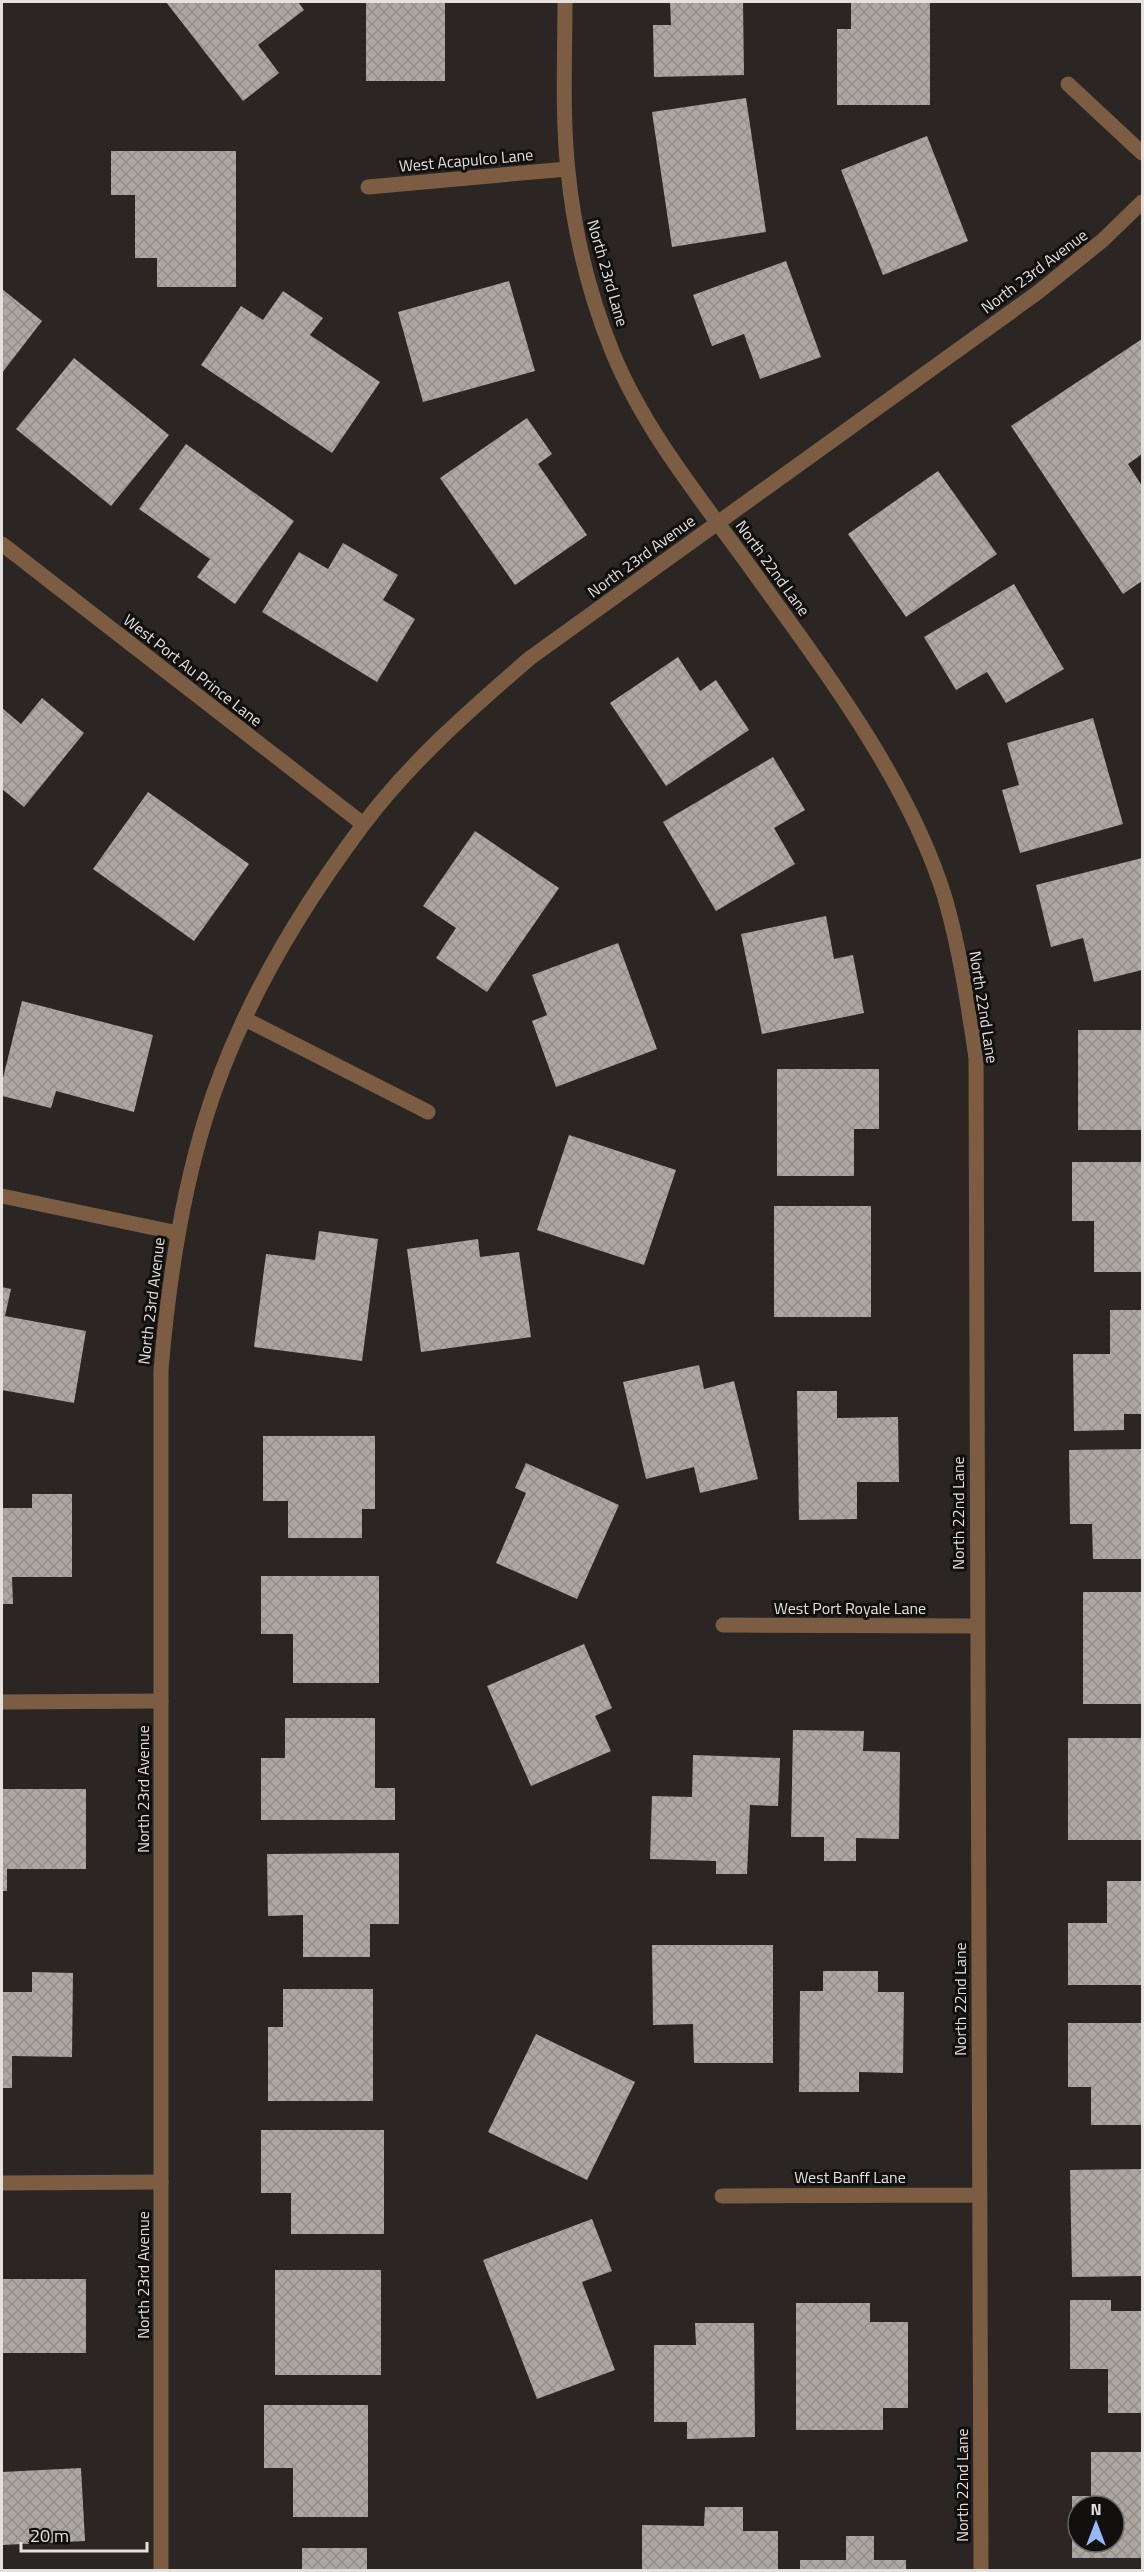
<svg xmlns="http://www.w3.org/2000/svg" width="1144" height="2572" viewBox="0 0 1144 2572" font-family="'Titillium Web',sans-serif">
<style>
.building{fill:url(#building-cross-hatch);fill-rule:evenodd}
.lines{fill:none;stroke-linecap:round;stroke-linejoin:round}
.minor{stroke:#7c5d44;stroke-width:15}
.tertiary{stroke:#7c5d44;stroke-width:15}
.labels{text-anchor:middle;stroke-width:6;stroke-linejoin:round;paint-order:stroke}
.street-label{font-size:16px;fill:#e3e0de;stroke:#12100e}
</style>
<defs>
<pattern id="building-cross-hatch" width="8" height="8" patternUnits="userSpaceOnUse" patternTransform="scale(1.5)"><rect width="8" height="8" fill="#aca7a2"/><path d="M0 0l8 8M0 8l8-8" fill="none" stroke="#928e8a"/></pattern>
</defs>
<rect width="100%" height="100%" fill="#2b2623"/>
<!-- building -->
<path class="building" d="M166,2H298L304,10L258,45L279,73L243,101Z
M366,2H445V81H366Z
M670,2H743L744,75L654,77L653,25H671Z
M851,2H930V105H837V29H851Z
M746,98L766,232L672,247L652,112Z
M927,136L968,241L883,275L841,170Z
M111,151H236V287H157V258H135V195H111Z
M786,261L821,357L760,379L744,334L712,346L693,295Z
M509,281L535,371L423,402L398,312Z
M2,289L42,321L2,373Z
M283,291L323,318L310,335L380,382L332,453L201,365L241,306L263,320Z
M1142,339V454L1128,464L1142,486V581L1123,594L1011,426Z
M74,358L169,435L111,506L16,429Z
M527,418L552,454L538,464L587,535L515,585L440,478Z
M186,444L294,521L235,604L197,577L210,559L139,509Z
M938,471L997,554L906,617L848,534Z
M343,543L398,575L383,600L415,619L377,682L262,612L299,552L328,569Z
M1014,584L1064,669L1006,703L987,672L956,690L924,637Z
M678,657L700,691L716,680L749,730L666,786L610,703Z
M42,698L84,733L24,807L2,789V708L21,724Z
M1093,718L1123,824L1020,853L1002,790L1019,785L1007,743Z
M773,757L805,810L774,828L795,864L716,911L663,822Z
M148,792L249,864L194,941L93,869Z
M475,831L559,888L487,992L436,958L456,928L423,906Z
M1142,858V970L1094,982L1083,938L1051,947L1036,885Z
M826,916L834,959L853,955L864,1013L762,1034L741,934Z
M618,943L657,1049L556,1087L532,1021L547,1015L532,975Z
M22,1001L153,1035L134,1112L56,1091L51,1108L2,1096V1082Z
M1078,1030H1142V1130H1078Z
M777,1069H879V1129H854V1176H777Z
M569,1135L676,1170L644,1265L537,1230Z
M1072,1162H1142V1272H1094V1221H1072Z
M774,1206H871V1317H774Z
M319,1231L378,1239L362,1361L254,1347L266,1254L315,1260Z
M478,1239L480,1257L519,1252L531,1337L421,1352L407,1249Z
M2,1287L11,1289L5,1316L86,1331L74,1403L2,1390Z
M1110,1310H1142V1414H1124V1430L1074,1431L1073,1354H1110Z
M699,1365L704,1389L734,1381L758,1479L700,1493L694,1467L646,1479L623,1382Z
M797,1391H837V1418L898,1417L899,1482H857V1519L799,1520Z
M263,1436H375V1509H362V1538H288V1501H263Z
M1142,1449V1559H1093L1092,1524H1070L1069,1450Z
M526,1463L619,1505L577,1599L496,1563L526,1493L515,1488Z
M32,1494H72V1577H12L13,1604H2V1508H32Z
M261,1576H379V1683H293V1634H261Z
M1083,1592H1142V1704H1083Z
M584,1644L612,1708L595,1716L611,1751L531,1786L487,1686Z
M285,1718H375V1788H395V1820H261V1758H285Z
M793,1730L864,1731L863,1751L900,1752L899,1839L856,1838V1861H824V1837H791Z
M1068,1738H1142V1840H1068Z
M693,1755L780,1758L778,1806L750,1805L747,1874H716V1861L650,1859L652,1796L692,1797Z
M2,1789H86V1869H7V1891H2Z
M399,1853V1924H370V1957H303V1915L268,1916L267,1854Z
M1107,1881H1142V1985H1068V1923H1107Z
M652,1945H773V2063H694L693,2024L653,2025Z
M823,1971H878V1992H904L903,2073L859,2072V2092H799L800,1991H823Z
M32,1972L73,1973L72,2057L12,2056V2088H2V1992H32Z
M283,1989H373V2101H268V2027H283Z
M1068,2023H1142V2125H1091V2087H1068Z
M536,2034L635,2082L587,2180L488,2132Z
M261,2130H384V2234H291V2193H261Z
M1142,2169V2276L1072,2277L1070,2170Z
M592,2219L612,2271L582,2282L615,2370L537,2399L483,2260Z
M275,2270H381V2375H275Z
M2,2279H86V2353H2Z
M1070,2300H1111V2311H1142V2413H1108V2369H1070Z
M796,2303H870V2322H908V2408H883V2430H796Z
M695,2323H754L755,2437L687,2439V2422H654V2345H696Z
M264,2405H368V2517H293V2468H264Z
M1091,2452H1142V2558H1072V2496H1091ZM1078,2506H1114V2542H1078Z
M81,2468L85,2541L2,2545V2472Z
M705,2507H743V2531H778V2570H642V2525L704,2526Z
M846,2536H874V2560H906V2570H800V2560H846Z
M302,2548H367V2570H302Z"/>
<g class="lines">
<!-- minor -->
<path class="minor" d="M565,2C565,58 562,115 568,171C574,232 589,294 612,351C644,430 701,499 750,567C821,666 909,780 945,898C960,950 968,1004 976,1058L981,2570
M1068,84L1142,153
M368,187L567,169
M2,544L363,824
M245,1019L428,1112
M2,1196L178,1233
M723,1625L976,1626
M2,1702L161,1701
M2,2183L161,2182
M722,2196L979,2195"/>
<!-- tertiary -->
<path class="tertiary" d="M161,2570V1370C168,1286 180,1202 205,1120C237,1015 297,913 363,825C410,762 471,709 530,658L1037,293L1103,240L1142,202"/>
</g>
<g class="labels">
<!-- street labels -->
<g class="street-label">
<text transform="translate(466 160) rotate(-5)" y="6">West Acapulco Lane</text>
<text transform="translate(1034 271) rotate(-37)" y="6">North 23rd Avenue</text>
<text transform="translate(608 273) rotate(74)" y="6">North 23rd Lane</text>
<text transform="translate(641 556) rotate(-36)" y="6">North 23rd Avenue</text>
<text transform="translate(773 568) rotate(54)" y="6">North 22nd Lane</text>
<text transform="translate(193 670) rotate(38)" y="6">West Port Au Prince Lane</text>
<text transform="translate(984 1007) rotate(81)" y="6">North 22nd Lane</text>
<text transform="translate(151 1301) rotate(-83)" y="6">North 23rd Avenue</text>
<text transform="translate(958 1513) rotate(-90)" y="6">North 22nd Lane</text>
<text x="850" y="1614">West Port Royale Lane</text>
<text transform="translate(143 1789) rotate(-90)" y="6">North 23rd Avenue</text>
<text transform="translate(960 1999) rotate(-90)" y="6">North 22nd Lane</text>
<text x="850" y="2183">West Banff Lane</text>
<text transform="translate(143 2275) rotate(-90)" y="6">North 23rd Avenue</text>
<text transform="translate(962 2485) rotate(-90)" y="6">North 22nd Lane</text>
</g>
</g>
<!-- border -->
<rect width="1144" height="2572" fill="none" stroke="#e3e0de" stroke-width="6"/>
<!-- north arrow -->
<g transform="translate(1096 2524)"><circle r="28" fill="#12100e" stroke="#666361" stroke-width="1.5"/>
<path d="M0-4.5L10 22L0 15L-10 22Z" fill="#96b6fd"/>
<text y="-9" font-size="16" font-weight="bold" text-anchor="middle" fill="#e3e0de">N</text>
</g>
<!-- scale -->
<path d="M21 2542v9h126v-9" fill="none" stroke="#e3e0de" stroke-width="3"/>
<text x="30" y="2542" font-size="18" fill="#e3e0de" stroke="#12100e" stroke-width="4.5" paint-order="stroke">20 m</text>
</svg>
